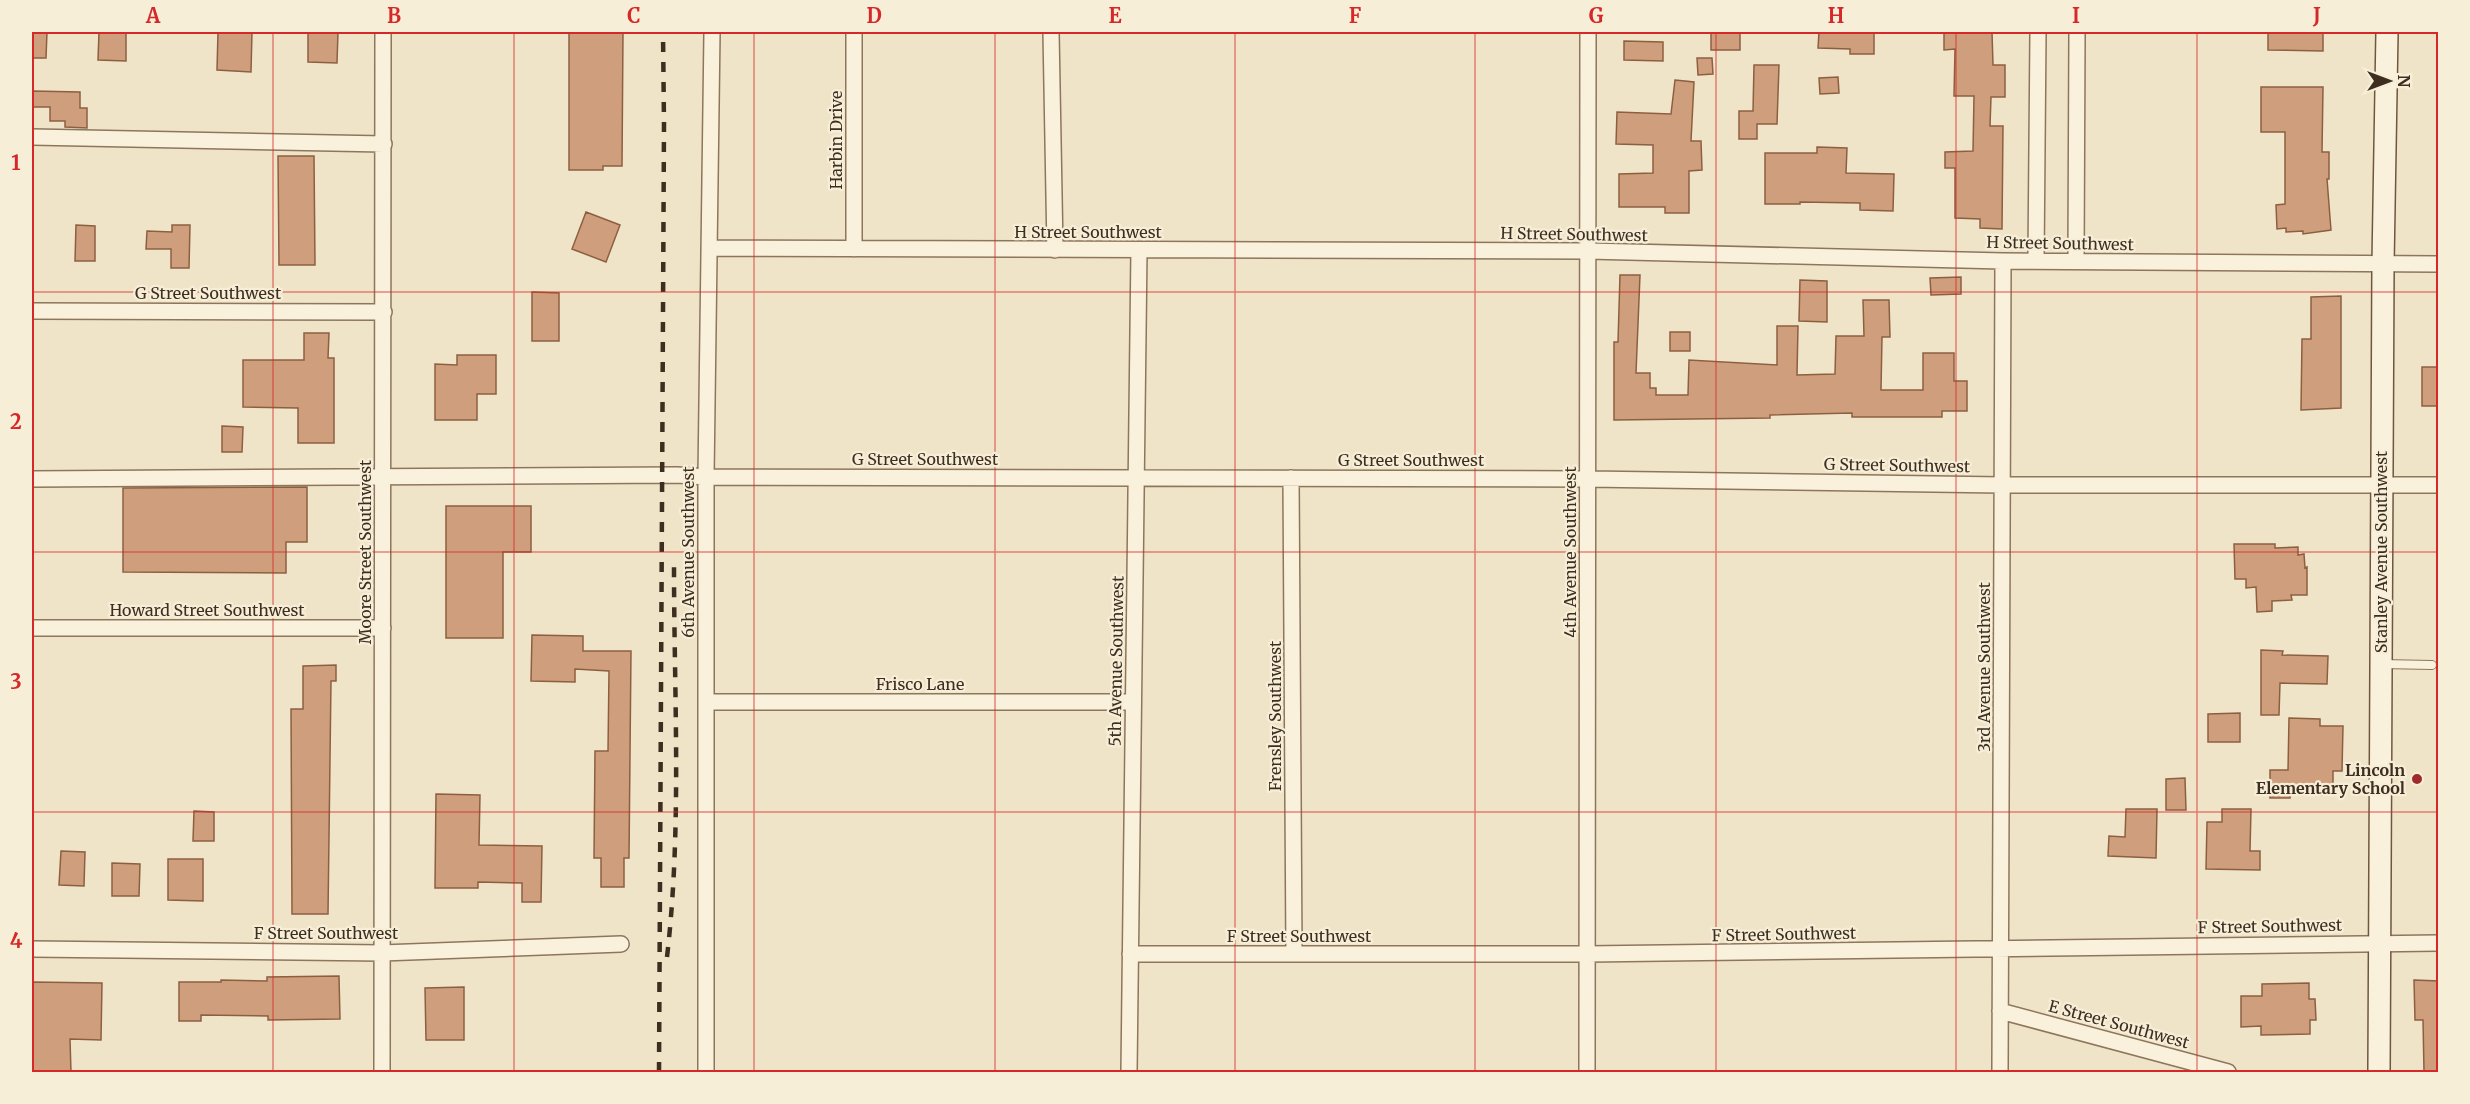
<svg xmlns="http://www.w3.org/2000/svg" width="2470" height="1104" viewBox="0 0 2470 1104" font-family="Merriweather,serif">
<style>
.building{fill:#cf9f7d;stroke:#8d5f41;stroke-width:1.5}
.lines{fill:none;stroke-linecap:round;stroke-linejoin:round}
.lane-casing{stroke:#8d765c;stroke-width:10}
.street-casing{stroke:#8d765c;stroke-width:18}
.secondary-casing{stroke:#6f573f;stroke-width:24}
.lane{stroke:#faf1dc;stroke-width:8}
.street{stroke:#faf1dc;stroke-width:15}
.secondary{stroke:#faf1dc;stroke-width:21}
.rail{stroke:#3d2e20;stroke-width:4.5;stroke-dasharray:10 10;stroke-linecap:butt}
.grid{fill:none;stroke:#d62828;stroke-width:1.5;stroke-opacity:0.55}
.poi-dot{fill:#9e2a2b;stroke:#f7eed8;stroke-width:2}
.labels{text-anchor:middle;stroke-width:4.5;stroke-linejoin:round;paint-order:stroke}
.street-label{font-size:16px;fill:#3d2e20;stroke:#f7eed8}
.poi-label{font-size:16px;font-weight:bold;fill:#3d2e20;stroke:#f7eed8;text-anchor:end}
.neatline{fill:none;stroke:#d62828;stroke-width:2}
.grid-label{font-size:20px;text-anchor:middle;font-weight:bold;fill:#d62828}
</style>
<rect width="100%" height="100%" fill="#f0e4c8"/>
<!-- building -->
<path class="building" d="M32,32H47L46,58H32Z
M99,32H126V61L98,60Z
M218,32H252L251,72L217,70Z
M308,32H338L337,63L308,62Z
M569,32H623L622,166H603V170H569Z
M1711,32H1740V50H1711Z
M1819,32H1874V54H1850V49L1818,48Z
M1944,32H1992L1993,65H2005V97H1991L1990,126H2003L2002,229L1980,228V219L1955,218V168H1945V152L1973,151L1974,96H1954L1955,49L1944,50Z
M2268,32H2323V51L2268,50Z
M1624,41L1663,42V61L1624,60Z
M1697,58H1712L1713,74L1698,75Z
M1754,65H1779L1777,124H1757V139H1739V111H1753Z
M1838,77L1839,93L1820,94L1819,78Z
M1675,80L1694,82L1691,141H1701L1702,170L1689,171V213H1665V207H1619V174L1653,173V145L1616,144L1617,112L1671,114Z
M2261,87H2323L2322,152H2329V179H2327L2331,230L2303,234V231L2286,232V228L2277,229L2276,205L2285,204V132H2261Z
M32,91L80,92V108H87V128L65,127V121H50V107H32Z
M1817,147L1847,148L1846,173L1894,174L1893,211L1860,210V203L1800,202V204H1765V153H1817Z
M278,156H314L315,265H279Z
M586,212L620,225L606,262L572,249Z
M76,225L95,226V261H75Z
M172,225H190L189,268H171V249H146L147,231L172,232Z
M1620,275H1640L1636,373H1650V388H1656V395H1688L1689,360L1777,365V326H1798L1797,375L1835,374L1836,336H1864L1863,300H1889L1890,337H1882L1881,390H1923V353H1954V381H1967V411H1942V417H1852V413L1770,415V418L1614,420V342H1618Z
M1961,277V294L1931,295L1930,278Z
M1800,280L1827,281V322L1799,321Z
M532,292L559,293V341H532Z
M2341,296V408L2301,410L2302,339H2311V297Z
M1670,332H1690V351H1670Z
M304,333H329L328,358H334V443H298V408L243,407V360H304Z
M457,355H496V394H477V420H435V364L457,365Z
M2422,367H2439V406H2422Z
M222,426L243,427L242,452H222Z
M307,487V542H286V573L123,572V488Z
M446,506H531V552H503V638H446Z
M2234,544H2275V548L2298,547V555L2304,554L2305,568L2307,567V595H2291L2292,600L2272,601V611L2257,612L2256,587L2246,588V579H2235Z
M532,635L583,636V651H631L629,858H624V887H601V858H594L595,751H608L609,671L575,669V682L531,681Z
M2261,650L2283,651L2282,655L2328,656L2327,684L2280,683L2279,715H2261Z
M336,665V681H331L328,914H292L291,709H303V666Z
M2240,713V742H2208V714Z
M2289,718L2320,719V726H2343L2342,771H2333V795L2290,794V798H2270V770H2288Z
M2185,778L2186,810H2166V779Z
M436,794L480,795L479,845L542,846L541,902H522V883L478,882V888H435Z
M2126,809H2157L2156,858L2108,856L2109,836L2125,837Z
M2222,809H2251L2250,851H2260V870L2206,869L2207,822H2222Z
M194,811L214,812V841H193Z
M61,851L85,852L84,886L59,885Z
M168,859H203V901L168,900Z
M112,863L140,864L139,896H112Z
M339,976L340,1019L268,1020V1016L201,1015V1021H179V982H221V980L267,981V977Z
M2414,980L2439,981V1071H2424L2423,1020H2415Z
M32,982L102,983L101,1040L70,1039L71,1072H32Z
M2309,983V999H2315L2316,1020H2310V1034L2261,1035V1026L2241,1027V996H2262V984Z
M464,987V1040H426L425,988Z"/>
<g class="lines">
<!-- lane casing -->
<g class="lane-casing">
<path id="lane" d="M2382,664L2432,665"/>
</g>
<!-- street casing -->
<g class="street-casing">
<path id="street" d="M1051,32L1055,250
M32,137L384,144
M710,248L1588,251L2003,261L2438,264
M854,249V32
M2036,261L2038,32
M2076,261L2077,32
M32,311L384,312
M1291,478L1294,954
M32,479L677,475L706,477L1588,479L2002,485H2438
M32,628H383
M706,702H1133
M32,949L382,953L621,944
M1130,954H1587L2438,943
M2000,1011L2228,1072
M382,1072L383,32
M706,1072V477L712,32
M1129,1072L1139,250
M1587,1072L1588,32
M2000,1072L2003,261"/>
</g>
<!-- secondary casing -->
<g class="secondary-casing">
<path id="secondary" d="M2379,1072L2383,264L2387,32"/>
</g>
<!-- lane -->
<use href="#lane" class="lane"/>
<!-- street -->
<use href="#street" class="street"/>
<!-- secondary -->
<use href="#secondary" class="secondary"/>
<!-- rail -->
<path class="rail" d="M667,957C682,828 674,696 674,567
M659,1072L664,124L663,32"/>
</g>
<!-- grid -->
<path class="grid" d="M273,32V1072M514,32V1072M754,32V1072M995,32V1072M1235,32V1072M1475,32V1072M1716,32V1072M1956,32V1072M2197,32V1072M32,292H2438M32,552H2438M32,812H2438"/>
<!-- markers -->
<circle class="poi-dot" cx="2417" cy="779" r="6"/>
<g class="labels">
<!-- street labels -->
<g class="street-label">
<text transform="translate(836 140) rotate(-90)" y="6">Harbin Drive</text>
<text x="1088" y="238">H Street Southwest</text>
<text transform="translate(1574 234) rotate(1)" y="6">H Street Southwest</text>
<text transform="translate(2060 243) rotate(1)" y="6">H Street Southwest</text>
<text x="208" y="299">G Street Southwest</text>
<text x="925" y="465">G Street Southwest</text>
<text x="1411" y="466">G Street Southwest</text>
<text transform="translate(1897 465) rotate(1)" y="6">G Street Southwest</text>
<text transform="translate(365 552) rotate(-90)" y="6">Moore Street Southwest</text>
<text transform="translate(688 552) rotate(-90)" y="6">6th Avenue Southwest</text>
<text transform="translate(1570 552) rotate(-90)" y="6">4th Avenue Southwest</text>
<text transform="translate(2381 552) rotate(-90)" y="6">Stanley Avenue Southwest</text>
<text x="207" y="616">Howard Street Southwest</text>
<text transform="translate(1116 661) rotate(-89)" y="6">5th Avenue Southwest</text>
<text transform="translate(1984 667) rotate(-90)" y="6">3rd Avenue Southwest</text>
<text x="920" y="690">Frisco Lane</text>
<text transform="translate(1275 716) rotate(-90)" y="6">Frensley Southwest</text>
<text transform="translate(2270 926) rotate(-1)" y="6">F Street Southwest</text>
<text x="326" y="939">F Street Southwest</text>
<text transform="translate(1784 934) rotate(-1)" y="6">F Street Southwest</text>
<text x="1299" y="942">F Street Southwest</text>
<text transform="translate(2119 1024) rotate(15)" y="6">E Street Southwest</text>
</g>
<!-- poi labels -->
<g class="poi-label">
<text x="2405" y="776">Lincoln<tspan x="2405" dy="18">Elementary School</tspan></text>
</g>
</g>
<!-- border -->
<rect width="2470" height="1104" fill="none" stroke="#f7eed8" stroke-width="66"/>
<!-- north arrow -->
<g transform="translate(2389 81) rotate(90)" stroke="#f7eed8" stroke-width="4.5" paint-order="stroke">
<path d="M0-4.5L10 22L0 15L-10 22Z" fill="#3d2e20"/>
<text y="-9" font-size="16" font-weight="bold" text-anchor="middle" fill="#3d2e20">N</text>
</g>
<rect x="33" y="33" width="2404" height="1038" class="neatline"/>
<g class="grid-label">
<text x="153" y="23">A</text>
<text x="394" y="23">B</text>
<text x="634" y="23">C</text>
<text x="874" y="23">D</text>
<text x="1115" y="23">E</text>
<text x="1355" y="23">F</text>
<text x="1596" y="23">G</text>
<text x="1836" y="23">H</text>
<text x="2076" y="23">I</text>
<text x="2317" y="23">J</text>
<text x="16" y="170">1</text>
<text x="16" y="429">2</text>
<text x="16" y="689">3</text>
<text x="16" y="948">4</text>
</g>
</svg>
